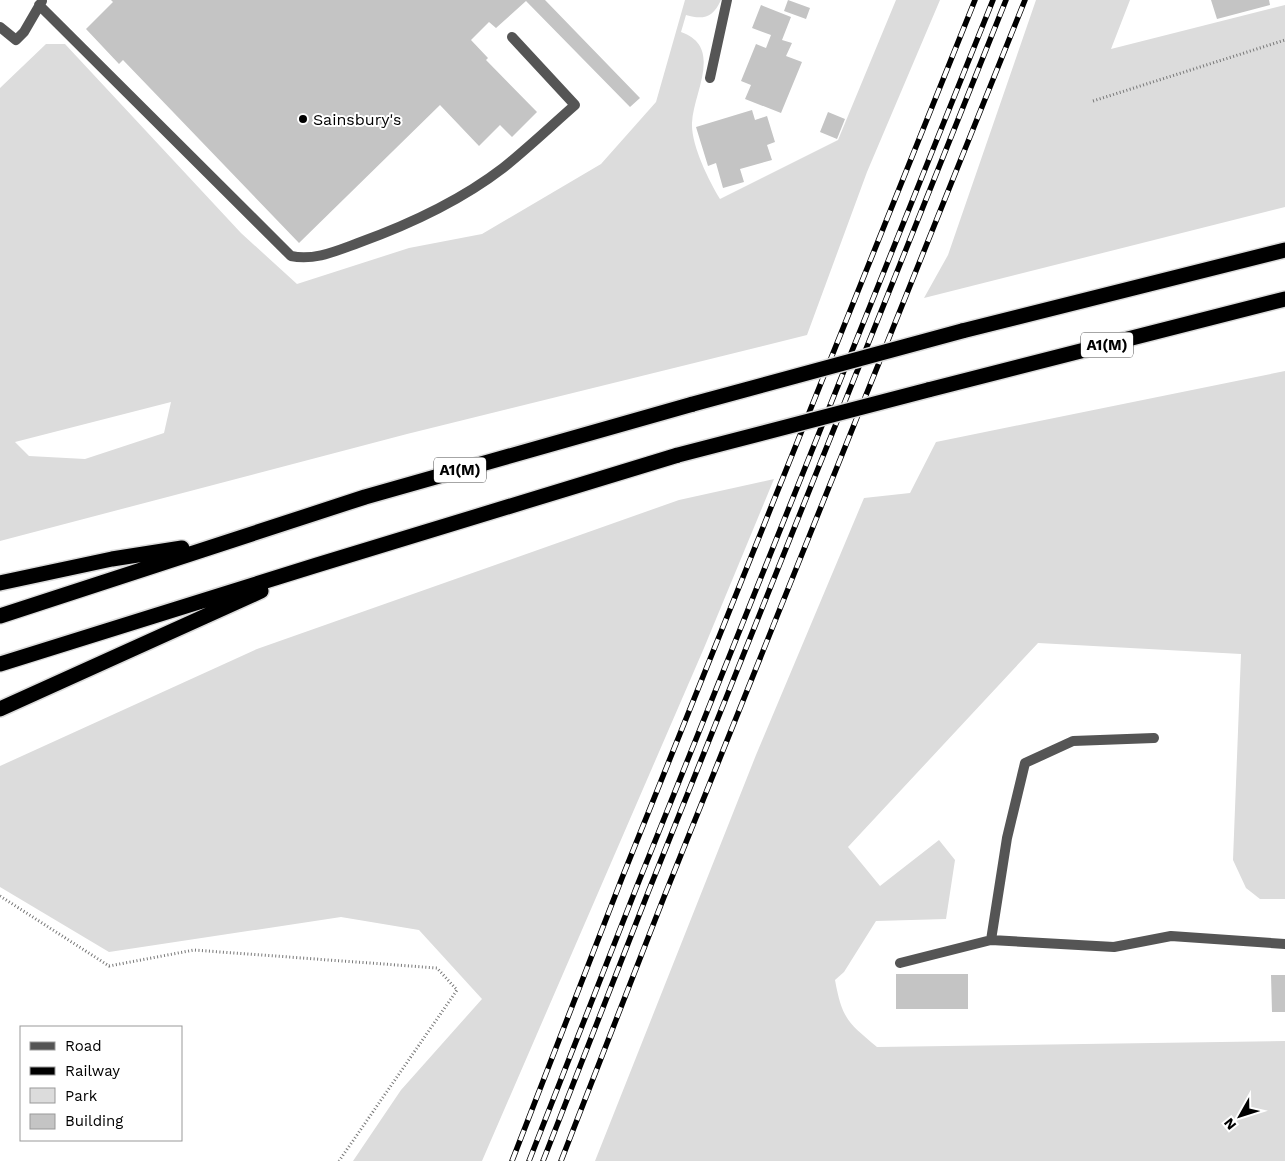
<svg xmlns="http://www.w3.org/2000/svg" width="1285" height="1161" viewBox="0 0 1285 1161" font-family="'Work Sans',sans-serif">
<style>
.green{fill:#dcdcdc;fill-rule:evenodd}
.building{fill:#c4c4c4}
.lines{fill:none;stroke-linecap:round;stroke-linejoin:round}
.motorway-casing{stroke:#dbdbdb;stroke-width:18}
.path{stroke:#777;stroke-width:3;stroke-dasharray:1 2.5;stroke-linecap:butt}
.service{stroke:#555;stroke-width:10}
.minor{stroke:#555;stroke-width:10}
.motorway{stroke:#000;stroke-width:15}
.rail-casing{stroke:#000;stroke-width:5.5}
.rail{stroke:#fff;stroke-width:4;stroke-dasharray:11;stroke-linecap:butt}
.motorway-bridge-casing{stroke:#dbdbdb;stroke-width:18;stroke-linecap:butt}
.motorway-bridge{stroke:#000;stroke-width:15}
.poi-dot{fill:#000;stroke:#fff;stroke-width:2}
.labels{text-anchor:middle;stroke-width:4;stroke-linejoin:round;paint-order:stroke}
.shield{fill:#fff;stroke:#4c4c4c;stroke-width:1}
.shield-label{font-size:15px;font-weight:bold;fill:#000}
.poi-label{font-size:16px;fill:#000;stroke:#fff;text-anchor:start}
</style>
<rect width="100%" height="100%" fill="#fff"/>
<!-- green -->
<path class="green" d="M685,0H721C713,18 703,20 686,15L681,32C724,47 693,93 692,123C691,145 709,181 720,199L838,140L896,0H940L867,172L807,335L407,434L0,541V88L46,44H65L241,233L297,284L409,248L482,234L601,164L656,102ZM171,402L164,433L85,459L29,456L15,442Z
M1036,0H1130L1111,49L1285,5V207L924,298L948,255Z
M1285,371V899H1260L1246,888L1233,860L1241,654L1038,643L848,847L880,886L939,840L955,860L946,919L876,921L844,972L835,980C842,1018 847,1022 877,1047L1285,1041V1161H595L756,755L864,498L910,493L936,442Z
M774,479L704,648L482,1161H353L401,1090L482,999L419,930L341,917L109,952L0,887V766L257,649L679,500Z"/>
<!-- building -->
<path class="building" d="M111,0H545L640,98L630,107L526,1L496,28L489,22L471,40L488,58L486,60L537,112L512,137L500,125L479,146L440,105L299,243L123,60L119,64L86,29L113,2Z
M788,0L810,8L806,19L784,11Z
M1211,0H1269L1270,5L1217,19Z
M761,5L791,17L782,40L792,43L786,56L802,62L781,113L745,99L751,85L741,81L756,44L766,48L771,35L752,28Z
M752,110L755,120L767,116L775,142L767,145L772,160L740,169L744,182L723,188L716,163L708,166L696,127Z
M828,112L845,119L837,139L820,132Z
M896,974H968V1009H896Z
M1271,975H1285V1012H1272Z"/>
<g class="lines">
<!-- motorway casing -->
<g class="motorway-casing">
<path id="motorway" d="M962,331L1285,250
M928,390L1285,299
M0,583L112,559L182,548
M0,616L365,497L693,404
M0,664L317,565L678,455
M0,709L261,591"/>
</g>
<!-- path -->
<path class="path" d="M1093,101L1285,40
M0,896L109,966L194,950L437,968L457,990L339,1161"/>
<!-- service -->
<path class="service" d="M39,5L291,256C314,261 336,251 358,243C408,225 460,201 503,168C528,148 551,126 575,105L512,37
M0,27L16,40L24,32L42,1
M991,940L1007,838L1025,763L1073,741L1154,738
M900,963L991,940L1114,947L1171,936L1285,944"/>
<!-- minor -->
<path class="minor" d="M710,78L727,0"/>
<!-- motorway -->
<use href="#motorway" class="motorway"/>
<!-- rail casing -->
<g class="rail-casing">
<path id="rail" d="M512,1161L622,878L975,0
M529,1161L637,886L993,0
M543,1161L649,890L1006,0
M561,1161L664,897L1025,0"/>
</g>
<!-- rail -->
<use href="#rail" class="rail"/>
<!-- motorway-bridge casing -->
<g class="motorway-bridge-casing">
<path id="motorway-bridge" d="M693,404L962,331
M678,455L928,390"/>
</g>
<!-- motorway-bridge -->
<use href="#motorway-bridge" class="motorway-bridge"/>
</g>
<!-- markers -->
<circle class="poi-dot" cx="303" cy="119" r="5"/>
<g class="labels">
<!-- shield labels -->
<g class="shield">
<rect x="1081" y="332.5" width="52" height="25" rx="4"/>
<rect x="434" y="457.5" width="52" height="25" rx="4"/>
</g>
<g class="shield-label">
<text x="1107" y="350">A1(M)</text>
<text x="460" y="475">A1(M)</text>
</g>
<!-- poi labels -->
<g class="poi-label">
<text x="313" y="125">Sainsbury's</text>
</g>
</g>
<!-- legend -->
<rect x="20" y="1026" width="162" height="115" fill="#ffffff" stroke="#999999"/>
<rect x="30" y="1042" width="25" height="8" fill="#555555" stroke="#999999"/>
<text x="65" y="1051" font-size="15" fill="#000000">Road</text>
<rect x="30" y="1067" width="25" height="8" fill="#000000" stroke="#999999"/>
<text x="65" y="1076" font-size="15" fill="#000000">Railway</text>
<rect x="30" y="1088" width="25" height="15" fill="#dcdcdc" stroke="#999999"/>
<text x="65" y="1101" font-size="15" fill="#000000">Park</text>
<rect x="30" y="1114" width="25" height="15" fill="#c4c4c4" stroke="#999999"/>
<text x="65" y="1126" font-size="15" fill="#000000">Building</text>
<!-- north arrow -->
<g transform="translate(1240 1116) rotate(231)" stroke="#ffffff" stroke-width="4" paint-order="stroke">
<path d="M0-4L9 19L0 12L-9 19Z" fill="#000000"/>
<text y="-8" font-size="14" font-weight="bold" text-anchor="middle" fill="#000000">N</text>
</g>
</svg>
